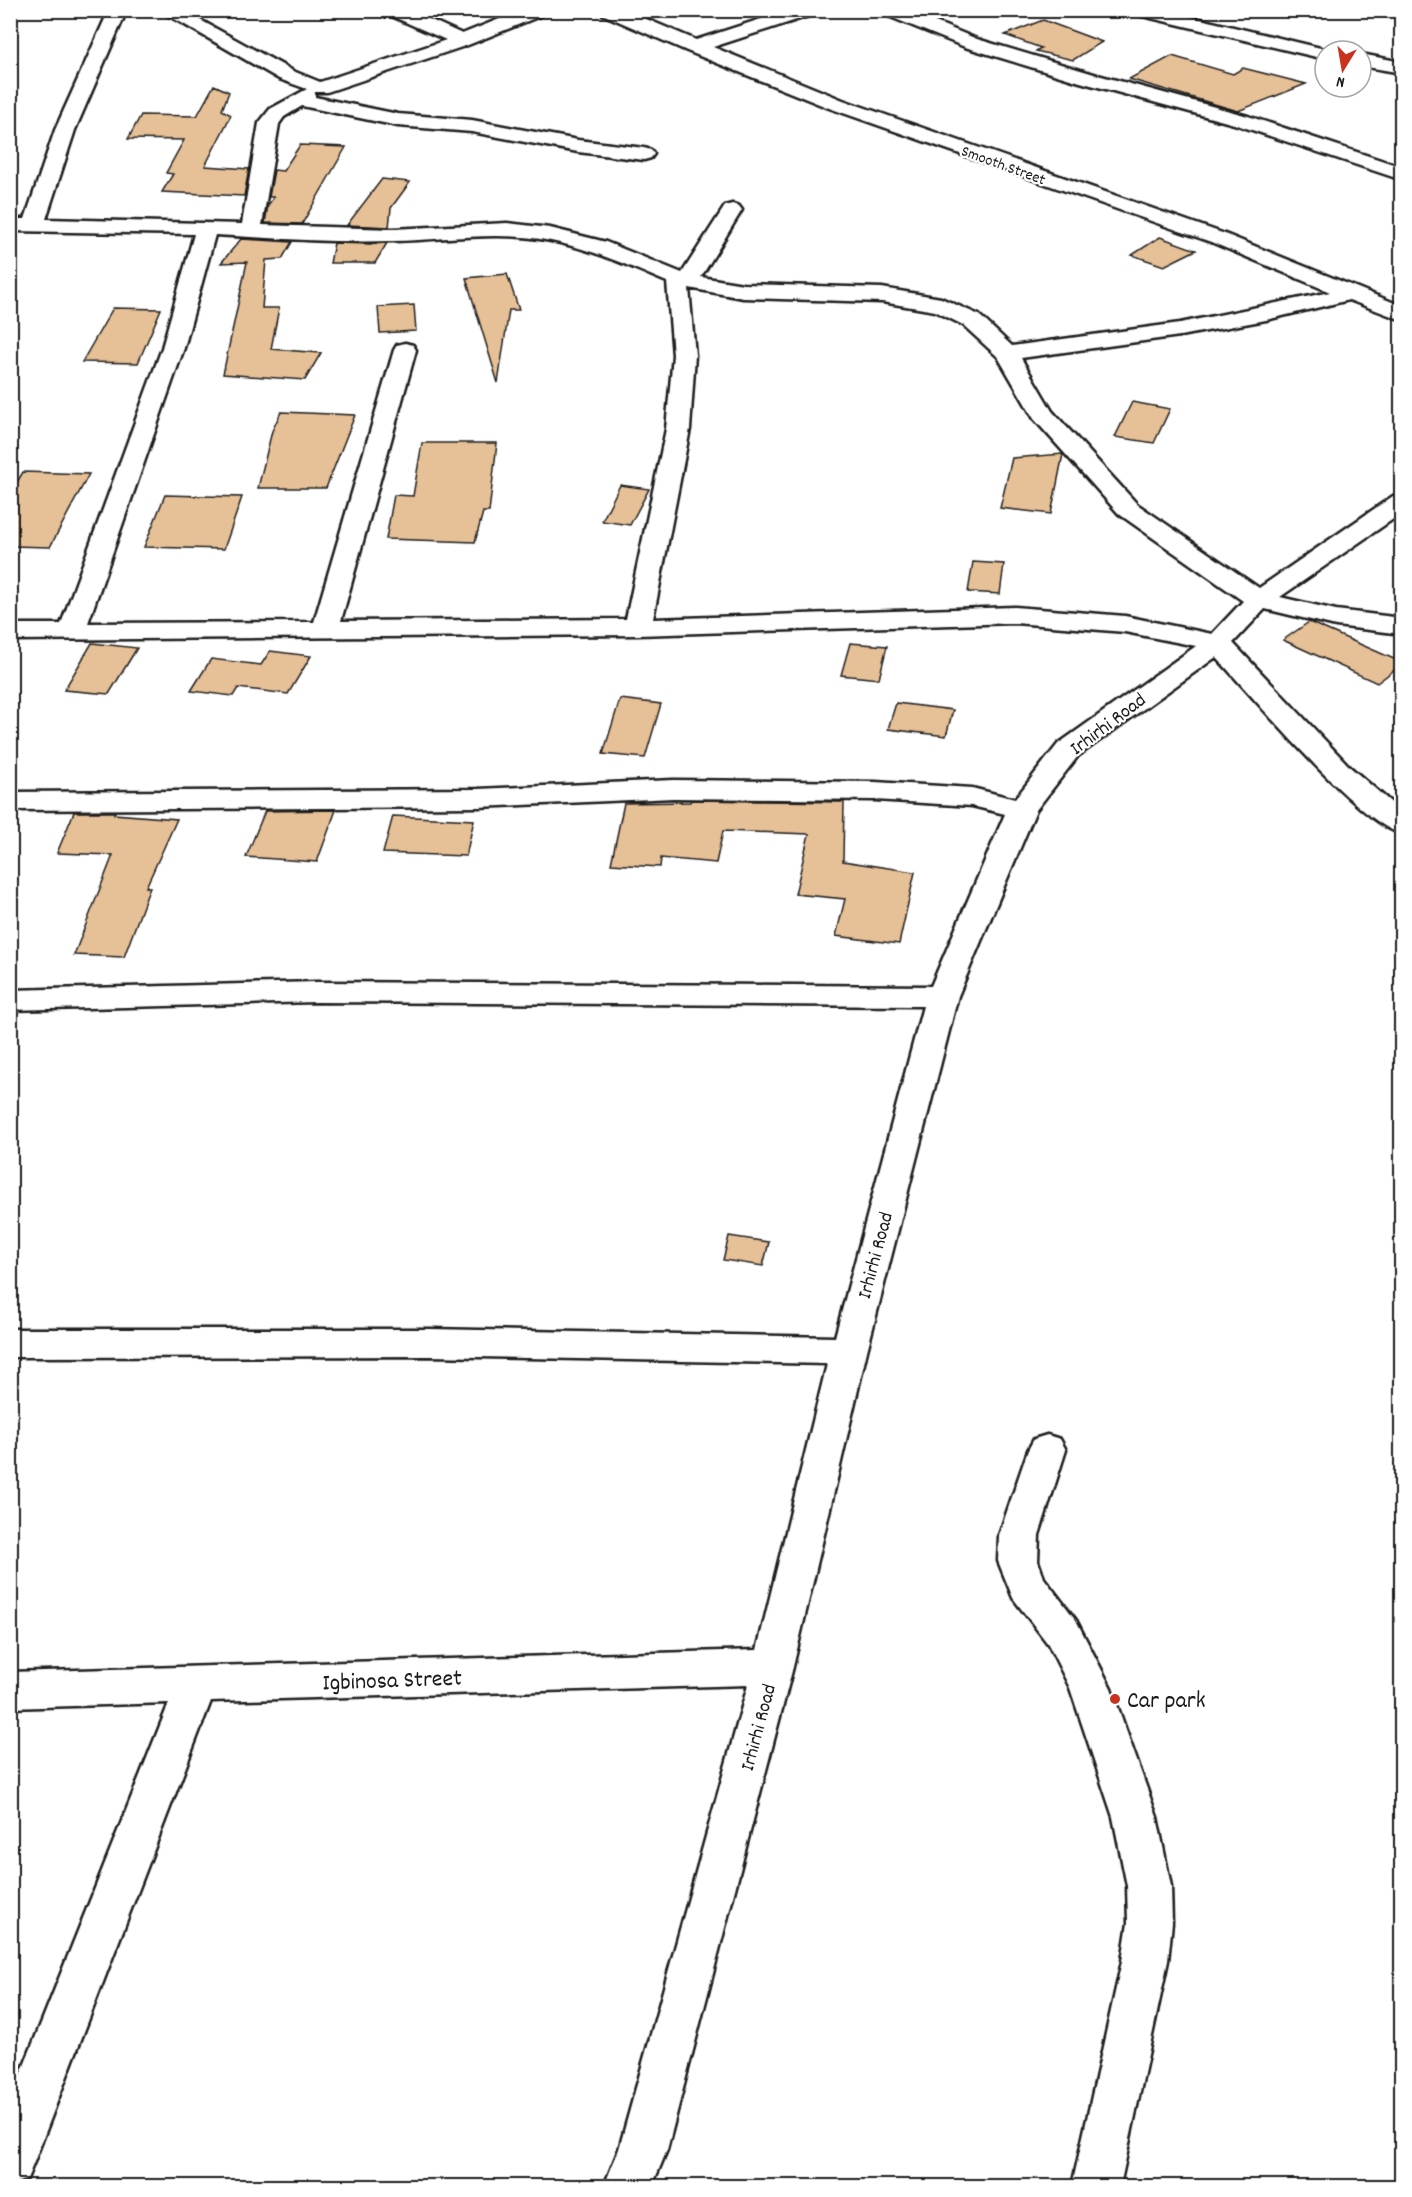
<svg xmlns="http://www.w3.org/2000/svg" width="1412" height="2197" viewBox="0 0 1412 2197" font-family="Dekko,sans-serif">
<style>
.building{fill:#e6c096;stroke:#1c1c1c;stroke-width:1.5}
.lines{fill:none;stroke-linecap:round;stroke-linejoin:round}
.minor-casing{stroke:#1c1c1c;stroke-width:5}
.minor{fill:#fff;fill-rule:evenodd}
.poi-dot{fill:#c8321e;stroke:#fff;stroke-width:2}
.labels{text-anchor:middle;stroke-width:4.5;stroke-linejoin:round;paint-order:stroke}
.far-street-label{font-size:16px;fill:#1c1c1c;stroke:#fff}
.street-label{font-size:20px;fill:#1c1c1c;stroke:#fff}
.near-street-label{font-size:24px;fill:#1c1c1c;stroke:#fff}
.near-poi-label{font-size:24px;fill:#1c1c1c;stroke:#fff;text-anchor:start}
</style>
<rect width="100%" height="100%" fill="#fff"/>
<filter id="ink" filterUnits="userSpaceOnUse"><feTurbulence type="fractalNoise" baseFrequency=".0167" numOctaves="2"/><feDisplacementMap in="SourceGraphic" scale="12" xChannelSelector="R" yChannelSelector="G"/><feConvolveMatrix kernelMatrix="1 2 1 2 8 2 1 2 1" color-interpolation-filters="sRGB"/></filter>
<g filter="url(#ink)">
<!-- building -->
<path class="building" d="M1043,20L1102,42L1073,60L1036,51L1041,48L1005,35Z
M1172,56L1233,74L1243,68L1306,84L1238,111L1129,79Z
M214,85L229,92L222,110L231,115L205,166L249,169L244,196L162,192L173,174L166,173L184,140L128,139L141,115L197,116Z
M300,145L346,147L302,224L265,223L268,205L274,197H269L274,170L283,171Z
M382,179L410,182L391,208L389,227L347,225Z
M1160,237L1196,250L1164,266L1132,255Z
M241,239L292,242L282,259L266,260L262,308H279L271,349L321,353L305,380L223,374L247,262L221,263Z
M334,243L370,244L387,243L375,263H330Z
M507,274L519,310H509L498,383L466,278Z
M414,305L416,331L380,333L378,307Z
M113,308L161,309L138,363L82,362Z
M1132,402L1170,409L1154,443L1115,437Z
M281,412L355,415L326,488H258L272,431Z
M422,443H497L489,512H483L475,542L386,539L394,495L413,496Z
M1063,454L1051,514L1000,508L1012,458Z
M23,472L89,474L50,547L10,546V494Z
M620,485L649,489L630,525L602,521Z
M165,495L242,497L224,549L144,547Z
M973,562L1004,564L1000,594L968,592Z
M1309,622L1401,662V665L1377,683L1283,640Z
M92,643L137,648L109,694L64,690Z
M850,643L887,646L879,679L841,675Z
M270,651L311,656L288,694L238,688L233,696L191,691L211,659L261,665Z
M620,699L661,704L645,758L603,754Z
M896,703L953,710L946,736L888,729Z
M691,800L844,802L843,861L915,872L899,944L836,936L845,899L795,894L809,834L723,831L716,863L661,858L660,867L611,864L624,803L690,802Z
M336,810L317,862L246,857L265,811Z
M74,812H115L114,814L177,819L146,887H150L124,957L74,955L113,855L57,853Z
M393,816L474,820L466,856L383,853Z
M729,1236L769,1242L763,1266L723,1260Z"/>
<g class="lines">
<!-- minor casing -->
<g class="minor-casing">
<path id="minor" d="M109,10H127L75,130L46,219L242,224L259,123L270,109L307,89L279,79L159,10H182L293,71L320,82L446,40L387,14L384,10H409L462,34L522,10H548L545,14L468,45L327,92H315V97L398,114L472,120L578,140L644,148L651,150L654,154L651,158L644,160L578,152L472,132L398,126L302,106L284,117L279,124L262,225L393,229L507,223L550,228L606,242L682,273L725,206L732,204L739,206L742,210L701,277L743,284L882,288L941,298L979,315L1012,346L1180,323L1330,292L1211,242L829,108L687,51L602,14L599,10H625L696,40L789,10H818L815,14L713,47L843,100L1225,234L1402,306V320L1349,300L1266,320L1180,336L1021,358L1052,411L1137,504L1259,588L1393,496L1402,494V513L1280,597L1336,610L1402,618V634L1336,626L1265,609L1233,643L1350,767L1402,812V834C1358,823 1252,695 1216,657L1078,756L1036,810L958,996L867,1351L793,1667L667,2150L652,2186H604L619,2149L748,1685L211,1701L34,2162L27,2179L10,2185V2101L169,1703L10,1708V1672L757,1650L827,1364L430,1356L10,1357V1329H430L835,1337L923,1006L317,1002L10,1010V990L317,982L931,986L1005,814L972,806L875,800L673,798L478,807L10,810V792L478,789L673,780L875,782L972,788L1015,799L1058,744L1196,646L1125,632L1015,623L638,635L10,640V624H61L162,348L194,234L10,231V219H25L55,130ZM215,235C274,238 333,243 392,241C445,240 499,230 551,241C592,249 629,266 667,282L673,355L666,429L626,619L341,621L416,350L413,345L405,343L397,345L394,350L314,622L88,623L184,348ZM689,288L743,298L882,302L935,311L963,325L998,357L1034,419L1119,514L1243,601L1212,634L1125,616L1015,607L653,619L690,429L695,355Z
M880,10H906L977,39L1094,74L1248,116L1402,167V180L1234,124L1080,82L965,47L883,14Z
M1129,10H1163L1333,51H1325V59L1138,15Z
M1361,54L1402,62V73L1361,66Z
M1047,1435L1060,1439L1066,1450L1039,1535L1038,1561L1044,1578L1076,1620L1111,1688L1157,1817L1171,1886L1172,1923L1168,1961L1120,2186H1072L1122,1961L1128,1923L1127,1886L1113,1817L1070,1688L1048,1644L1013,1598L998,1561L999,1535L1028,1450L1034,1439Z"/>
</g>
<!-- minor -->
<use href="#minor" class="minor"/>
</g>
</g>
<!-- markers -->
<circle class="poi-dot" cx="1115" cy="1699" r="6"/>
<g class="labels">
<!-- far-street labels -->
<g class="far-street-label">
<text transform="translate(1004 164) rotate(20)" y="6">Smooth Street</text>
</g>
<!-- street labels -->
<g class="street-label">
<text transform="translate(1107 723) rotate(-37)" y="7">Irhirhi Road</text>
<text transform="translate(874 1255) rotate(-75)" y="7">Irhirhi Road</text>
<text transform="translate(757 1727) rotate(-75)" y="7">Irhirhi Road</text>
</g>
<!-- near-street labels -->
<g class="near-street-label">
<text transform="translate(392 1679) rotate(-2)" y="8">Igbinosa Street</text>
</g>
<!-- near-poi labels -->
<g class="near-poi-label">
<text x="1127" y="1707">Car park</text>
</g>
</g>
<!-- margin -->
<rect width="1412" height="2197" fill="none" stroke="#fff" stroke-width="36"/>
<rect x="18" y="18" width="1376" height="2161" fill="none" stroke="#1c1c1c" stroke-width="2" filter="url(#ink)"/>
<!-- north arrow -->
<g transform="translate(1343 69) rotate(191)"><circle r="28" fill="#ffffff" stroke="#a4a4a4" stroke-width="1.5"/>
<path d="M0-4.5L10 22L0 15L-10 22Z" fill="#c8321e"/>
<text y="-9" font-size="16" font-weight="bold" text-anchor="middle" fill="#1c1c1c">N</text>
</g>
</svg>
